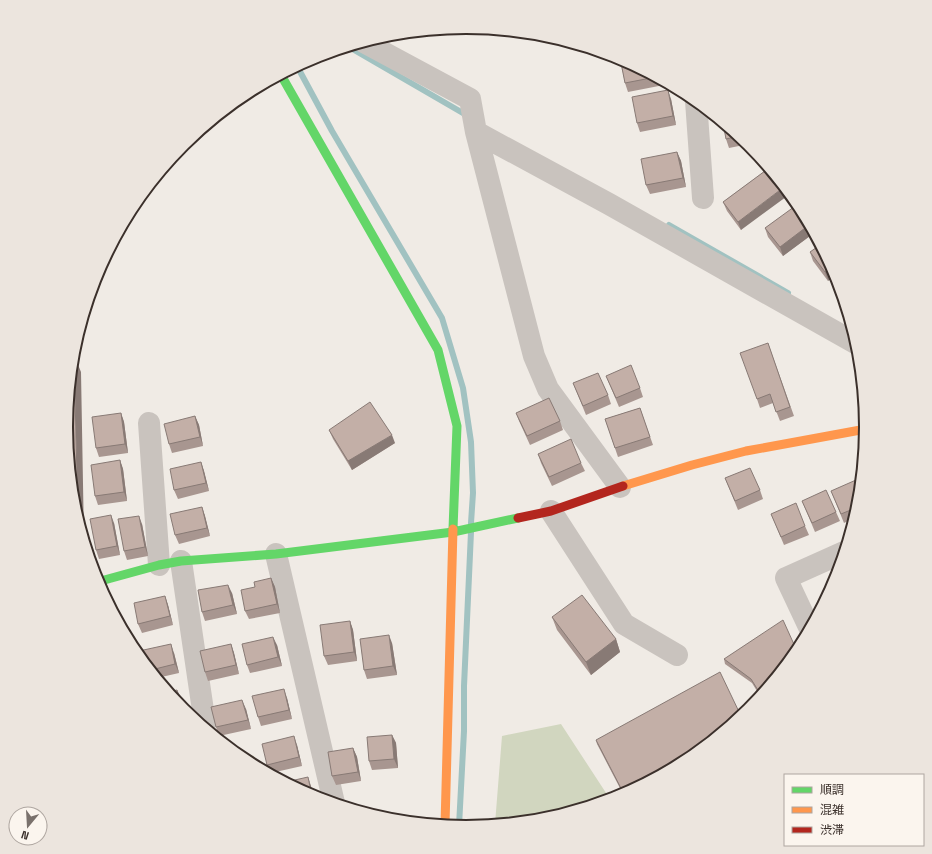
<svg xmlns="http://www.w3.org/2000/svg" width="932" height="854" viewBox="0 0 932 854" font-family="'Space Grotesk','Noto Sans JP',sans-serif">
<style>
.green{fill:#d1d6bf}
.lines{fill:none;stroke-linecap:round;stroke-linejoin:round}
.stream{stroke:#a1c2c1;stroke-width:6}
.street{stroke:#c9c3be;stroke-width:22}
.fast{stroke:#63d668;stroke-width:9}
.slow{stroke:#ff974d;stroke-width:9}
.jam{stroke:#b3261e;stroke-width:9}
.wall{fill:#a89690}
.shaded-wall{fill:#887a75}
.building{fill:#c3afa7;stroke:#887a75}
.rim{fill:none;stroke:#3b302b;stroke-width:2}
</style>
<rect width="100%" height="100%" fill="#f0ebe5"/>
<!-- green -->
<path class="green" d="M561,724L610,799L544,819L495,824L502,736Z
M231,749L254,756L256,766L244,759Z"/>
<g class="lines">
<!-- stream -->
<path class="stream" d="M349,47L468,116
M297,66L332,131L442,318L463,388L471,442L473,493L471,523
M669,225L788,293
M459,826L464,731V686L471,532"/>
<!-- street -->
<path class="street" d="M364,42L470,99L476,132L609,204L857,344
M696,101L703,198
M476,132L534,356L548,389L620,487
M149,423L159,565
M551,511L624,624L677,655
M276,554L334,803
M181,561L205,724
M810,629L786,578L844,552"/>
<!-- fast -->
<path class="fast" d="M281,75L438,350L457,426L453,529
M97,582L159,565L181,561L276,554L453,532L518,518"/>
<!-- slow -->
<path class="slow" d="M623,486L692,465L746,451L866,429
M445,825L453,529"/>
<!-- jam -->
<path class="jam" d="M518,518L551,511L623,486"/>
</g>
<!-- wall -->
<path class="wall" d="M620,58L664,81V85L628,92L625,83Z
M671,99L676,125L640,132L637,123Z
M723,123L749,144L729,148L726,139Z
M677,152L681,161L686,187L650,194L646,185Z
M769,168L741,230L727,211L723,202Z
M799,205L814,233L783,256L768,237L765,228Z
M820,245L828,281L813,261L810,252Z
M768,343L794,416L780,421L773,403L760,408L757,399Z
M606,376L640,388L643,397L619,407Z
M573,383L608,395L611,404L586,415Z
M640,408L653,445L618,457L605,419Z
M121,413L124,422L128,453L99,457L96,448Z
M516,413L560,421L563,430L530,445L519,421Z
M195,416L199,425L203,446L172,453L169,444Z
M329,430L395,443L352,470L333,439Z
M538,454L581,463L585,471L552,486L541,463Z
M120,460L123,469L127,501L98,505L95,496Z
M201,462L204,471L209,491L178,499L174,490Z
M725,478L760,490L763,499L738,510Z
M831,491L858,505L854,518L844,523Z
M802,501L836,512L840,521L815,532Z
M202,507L205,516L210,536L179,544L175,535Z
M771,514L805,526L809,535L784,545Z
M114,523L120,555L99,559L96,550Z
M142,524L148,556L127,560L124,551Z
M271,578L275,587L280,613L249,619L245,611L255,587Z
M232,593L237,614L205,621L202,612Z
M165,596L168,605L173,625L142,633L138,624Z
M552,617L616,639L620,652L591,675L557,630Z
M350,621L353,630L357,661L328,665L324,656Z
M392,643L397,675L367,679L364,670Z
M231,644L234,653L239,674L208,681L205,672Z
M277,645L282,666L250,673L247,665Z
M797,651L760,696L752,683L725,664L724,659Z
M174,653L179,673L157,678L141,658Z
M287,698L292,719L261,726L258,717Z
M246,709L251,729L219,736L216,727Z
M392,735L396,743L398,768L372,770L369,761Z
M596,740L688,760L623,794L597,744Z
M297,745L302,766L271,773L267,765Z
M353,748L357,757L361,781L336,785L332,776Z"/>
<!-- shaded-wall -->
<path class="shaded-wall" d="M668,90L671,99L676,125L673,116Z
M677,152L681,161L686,187L683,178Z
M784,187L790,194L741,230L738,222Z
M809,225L814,233L783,256L780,247Z
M832,267L836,275L828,281L825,272Z
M74,355L81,372L84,539L78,518Z
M121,413L124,422L128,453L125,444Z
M195,416L199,425L203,446L200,437Z
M392,435L395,443L352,470L348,461Z
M120,460L123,469L127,501L124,492Z
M201,462L204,471L209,491L206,483Z
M202,507L205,516L210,536L207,528Z
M111,515L114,523L120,555L117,546Z
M139,516L142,524L148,556L145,547Z
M271,578L275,587L280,613L277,604Z
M228,585L232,593L237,614L233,605Z
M165,596L168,605L173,625L170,616Z
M350,621L353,630L357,661L354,652Z
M389,635L392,643L397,675L393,666Z
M273,637L277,645L282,666L278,657Z
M616,639L620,652L591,675L586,662Z
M171,644L174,653L179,673L175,664Z
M231,644L234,653L239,674L236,665Z
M284,689L287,698L292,719L289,710Z
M177,690L181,698L183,710L182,708Z
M242,700L246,709L251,729L248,720Z
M392,735L396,743L398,768L394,759Z
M294,736L297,745L302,766L299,757Z
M353,748L357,757L361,781L358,772Z
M308,777L311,786L313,797L312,796Z"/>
<!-- building -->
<path class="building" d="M620,58L656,77L625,83Z
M668,90L673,116L637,123L632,97Z
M723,123L739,136L726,139Z
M677,152L683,178L646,185L641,159Z
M769,168L784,187L738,222L723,202Z
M798,204L809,225L780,247L765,228Z
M820,245L832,267L825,272L810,252Z
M768,343L790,407L776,412L770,394L757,399L740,353Z
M74,355L78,518L74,505L66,427L73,356Z
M631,365L640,388L616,398L606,376Z
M598,373L608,395L583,406L573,383Z
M549,398L560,421L527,436L516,413Z
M370,402L392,435L348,461L329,430Z
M640,408L650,437L615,448L605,419Z
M121,413L125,444L96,448L92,417Z
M195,416L200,437L169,444L164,424Z
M571,439L581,463L549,477L538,454Z
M120,460L124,492L95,496L91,465Z
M201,462L206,483L174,490L170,469Z
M750,468L760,490L735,501L725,478Z
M856,480L860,489L858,507L841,514L831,491Z
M826,490L836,512L812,523L802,501Z
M796,503L805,526L781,537L771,514Z
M202,507L207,528L175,535L170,514Z
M111,515L117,546L96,550L90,519Z
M139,516L145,547L124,551L118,519Z
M271,578L277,604L245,611L241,590L255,587L254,582Z
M228,585L233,605L202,612L198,590Z
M582,595L616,639L586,662L552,617Z
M165,596L170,616L138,624L134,603Z
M783,620L797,651L761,695L751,679L724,659Z
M350,621L354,652L324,656L320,625Z
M389,635L393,666L364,670L360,639Z
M273,637L278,657L247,665L242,644Z
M171,644L175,664L151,670L141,658L139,651Z
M231,644L236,665L205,672L200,651Z
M720,672L741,716L688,760L624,794L596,740Z
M284,689L289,710L258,717L252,696Z
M177,690L182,708L168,692Z
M242,700L248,720L216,727L211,707Z
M392,735L394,759L369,761L367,737Z
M294,736L299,757L267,765L262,744Z
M353,748L358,772L332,776L328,752Z
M308,777L312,796L286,782Z"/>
<!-- crop -->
<path d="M0 0H932V854H0ZM73 427a393 393 0 1 1 786 0a393 393 0 1 1-786 0Z" fill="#ece5de" fill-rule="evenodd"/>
<path class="rim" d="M73 427a393 393 0 1 1 786 0a393 393 0 1 1-786 0Z"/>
<!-- legend -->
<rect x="784" y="774" width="140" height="72" fill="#fbf5ee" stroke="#aea6a0"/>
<rect x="792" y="787" width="20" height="6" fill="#63d668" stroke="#aea6a0"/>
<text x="820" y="794" font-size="12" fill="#3b302b">順調</text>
<rect x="792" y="807" width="20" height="6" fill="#ff974d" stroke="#aea6a0"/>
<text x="820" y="814" font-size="12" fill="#3b302b">混雑</text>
<rect x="792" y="827" width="20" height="6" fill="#b3261e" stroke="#aea6a0"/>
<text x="820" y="834" font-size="12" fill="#3b302b">渋滞</text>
<!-- north arrow -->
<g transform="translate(28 826) rotate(198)"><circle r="19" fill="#fbf5ee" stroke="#aea6a0"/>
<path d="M0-3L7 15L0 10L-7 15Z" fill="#7a716c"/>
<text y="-6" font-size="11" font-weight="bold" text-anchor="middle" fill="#3b302b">N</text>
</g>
</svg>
